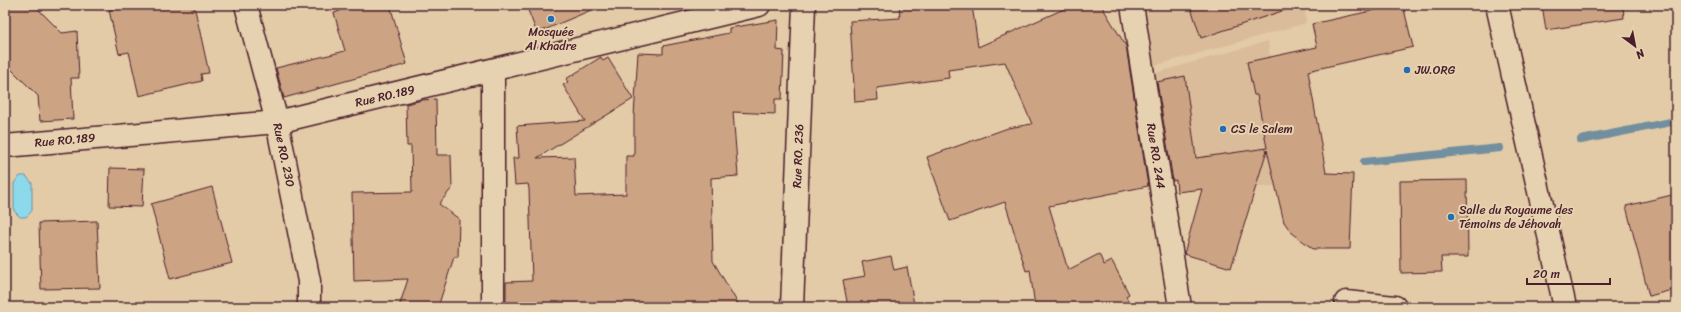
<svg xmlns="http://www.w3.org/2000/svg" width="1681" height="312" viewBox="0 0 1681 312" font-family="Sriracha,sans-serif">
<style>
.built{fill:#dabc9a}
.water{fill:#8bd9ea;stroke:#718f9e}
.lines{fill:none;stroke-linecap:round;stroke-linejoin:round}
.stream{stroke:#718f9e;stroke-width:8}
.building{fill:#cca484;stroke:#4a1f2b}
.minor-casing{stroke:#4a1f2b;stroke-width:25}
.major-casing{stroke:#4a1f2b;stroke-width:25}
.minor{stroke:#e6d2b0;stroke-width:22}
.major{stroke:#e6d2b0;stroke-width:22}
.poi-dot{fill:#1f6fb2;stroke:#e6d2b0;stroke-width:1.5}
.labels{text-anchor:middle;stroke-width:4;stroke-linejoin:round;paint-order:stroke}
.poi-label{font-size:12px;fill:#4a1f2b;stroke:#e6d2b0;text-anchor:start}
.street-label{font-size:12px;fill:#4a1f2b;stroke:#e6d2b0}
</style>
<rect width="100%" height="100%" fill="#e4cba7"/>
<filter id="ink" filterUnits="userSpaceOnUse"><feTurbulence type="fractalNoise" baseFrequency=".025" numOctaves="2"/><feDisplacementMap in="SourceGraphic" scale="8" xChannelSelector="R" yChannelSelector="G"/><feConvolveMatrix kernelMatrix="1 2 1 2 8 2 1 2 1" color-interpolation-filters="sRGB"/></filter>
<g filter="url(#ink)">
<!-- built -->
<path class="built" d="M1140,5H1305L1306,23L1150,67Z
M1268,41L1287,185L1177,192L1155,73Z"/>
<!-- water -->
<path class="water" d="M20,176H26L32,183V211L26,217H20L14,211V183Z"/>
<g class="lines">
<!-- stream -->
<path class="stream" d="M1581,140L1676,121
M1364,162L1500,148"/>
</g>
<!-- building -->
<path class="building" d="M5,5H34L62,33L77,31L79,78H71L73,119L40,121L38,96L5,63Z
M131,5H194L209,73L201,74L202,81L139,96L129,52L119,54L109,10Z
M338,5H390L407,64L284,98L276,68L345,51L334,13L340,11Z
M526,5H603L537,33Z
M899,5H940L941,9L972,5L978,47L1073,5H1101L1126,46L1148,186L1049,206L1068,270L1099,254L1104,265L1112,261L1129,294L1126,296L1131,307H1035L1030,270L1026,271L1005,202L950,221L927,157L1008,128L1032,124L1005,62L948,70L949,78L877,88L878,100L855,102L850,21L900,18Z
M1190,5H1287L1288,9L1201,38Z
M1398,5H1403L1413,47L1308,71L1326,173L1353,174L1350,249H1313L1291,232L1284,222L1267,150L1231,268L1184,254L1202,189L1177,192L1176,180L1173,181L1157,82L1185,76L1196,158L1267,148L1257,95H1254L1247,62L1317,47L1312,24Z
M1542,5H1623L1624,18L1546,30Z
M778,20L777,50L784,51L782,99H775V114L733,112L738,176L711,178L713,261L740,307H506V282L532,281L529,189L528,184L515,185L513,158H519L517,126L585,121L563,85L568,82L566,79L601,57L603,61L608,58L633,99L537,158L574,157L576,196L626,194V156H634V116L638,53L663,54V46L729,33V28Z
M436,99L437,155H451L452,188L439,204L459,219L458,257H454L438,307H399L408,279L354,281L352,193L412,192L411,146H407L406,104L422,100Z
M110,168L144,169L142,207L109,206Z
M1467,180L1468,257H1441L1442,272L1401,273L1400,181Z
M212,187L232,263L170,279L151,204Z
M1676,194V289L1649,296L1626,206Z
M97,221L100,288L41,289L39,223Z
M891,256L894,270L907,267L914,304L902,307H848L843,280L865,276L862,262Z"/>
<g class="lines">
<!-- minor casing -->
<g class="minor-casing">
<path id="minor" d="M246,5L277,122L309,281V307
M1132,5L1180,307
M493,71V307
M5,146L277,122L759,5
M1346,302L1395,307
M792,307L804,5"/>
</g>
<!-- major casing -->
<g class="major-casing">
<path id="major" d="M1497,5L1565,307"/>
</g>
<!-- minor -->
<use href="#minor" class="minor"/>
<!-- major -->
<use href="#major" class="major"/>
</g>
</g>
<!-- markers -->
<g class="poi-dot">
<circle cx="551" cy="19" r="4"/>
<circle cx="1407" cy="70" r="4"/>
<circle cx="1223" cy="129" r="4"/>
<circle cx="1451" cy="217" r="4"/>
</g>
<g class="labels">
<!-- poi labels -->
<g class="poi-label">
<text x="551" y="36" text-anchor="middle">Mosquée<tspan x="551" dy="14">Al Khadre</tspan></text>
<text x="1415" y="74">JW.ORG</text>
<text x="1231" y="133">CS le Salem</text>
<text x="1459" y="214">Salle du Royaume des<tspan x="1459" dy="14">Témoins de Jéhovah</tspan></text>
</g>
<!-- street labels -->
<g class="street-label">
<text transform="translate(385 96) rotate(-13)" y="4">Rue RO.189</text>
<text transform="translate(65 140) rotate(-5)" y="4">Rue RO.189</text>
<text transform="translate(284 155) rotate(78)" y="4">Rue RO. 230</text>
<text transform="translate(798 156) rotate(-88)" y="4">Rue RO. 236</text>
<text transform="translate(1156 156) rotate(81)" y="4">Rue RO. 244</text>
</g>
</g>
<!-- margin -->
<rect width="1681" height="312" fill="none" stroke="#e6d2b0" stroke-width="20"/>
<rect x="10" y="10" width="1661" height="292" fill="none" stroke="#4a1f2b" stroke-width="1.5" filter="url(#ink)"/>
<!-- north arrow -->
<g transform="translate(1635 46) rotate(148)" stroke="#e6d2b0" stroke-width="3" paint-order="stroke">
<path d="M0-3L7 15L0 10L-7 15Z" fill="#4a1f2b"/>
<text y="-6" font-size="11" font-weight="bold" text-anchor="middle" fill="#4a1f2b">N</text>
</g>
<!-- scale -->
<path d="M1527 278v6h83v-6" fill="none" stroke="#4a1f2b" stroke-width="2"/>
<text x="1533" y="278" font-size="12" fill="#4a1f2b" stroke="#e6d2b0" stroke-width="3" paint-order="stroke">20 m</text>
</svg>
